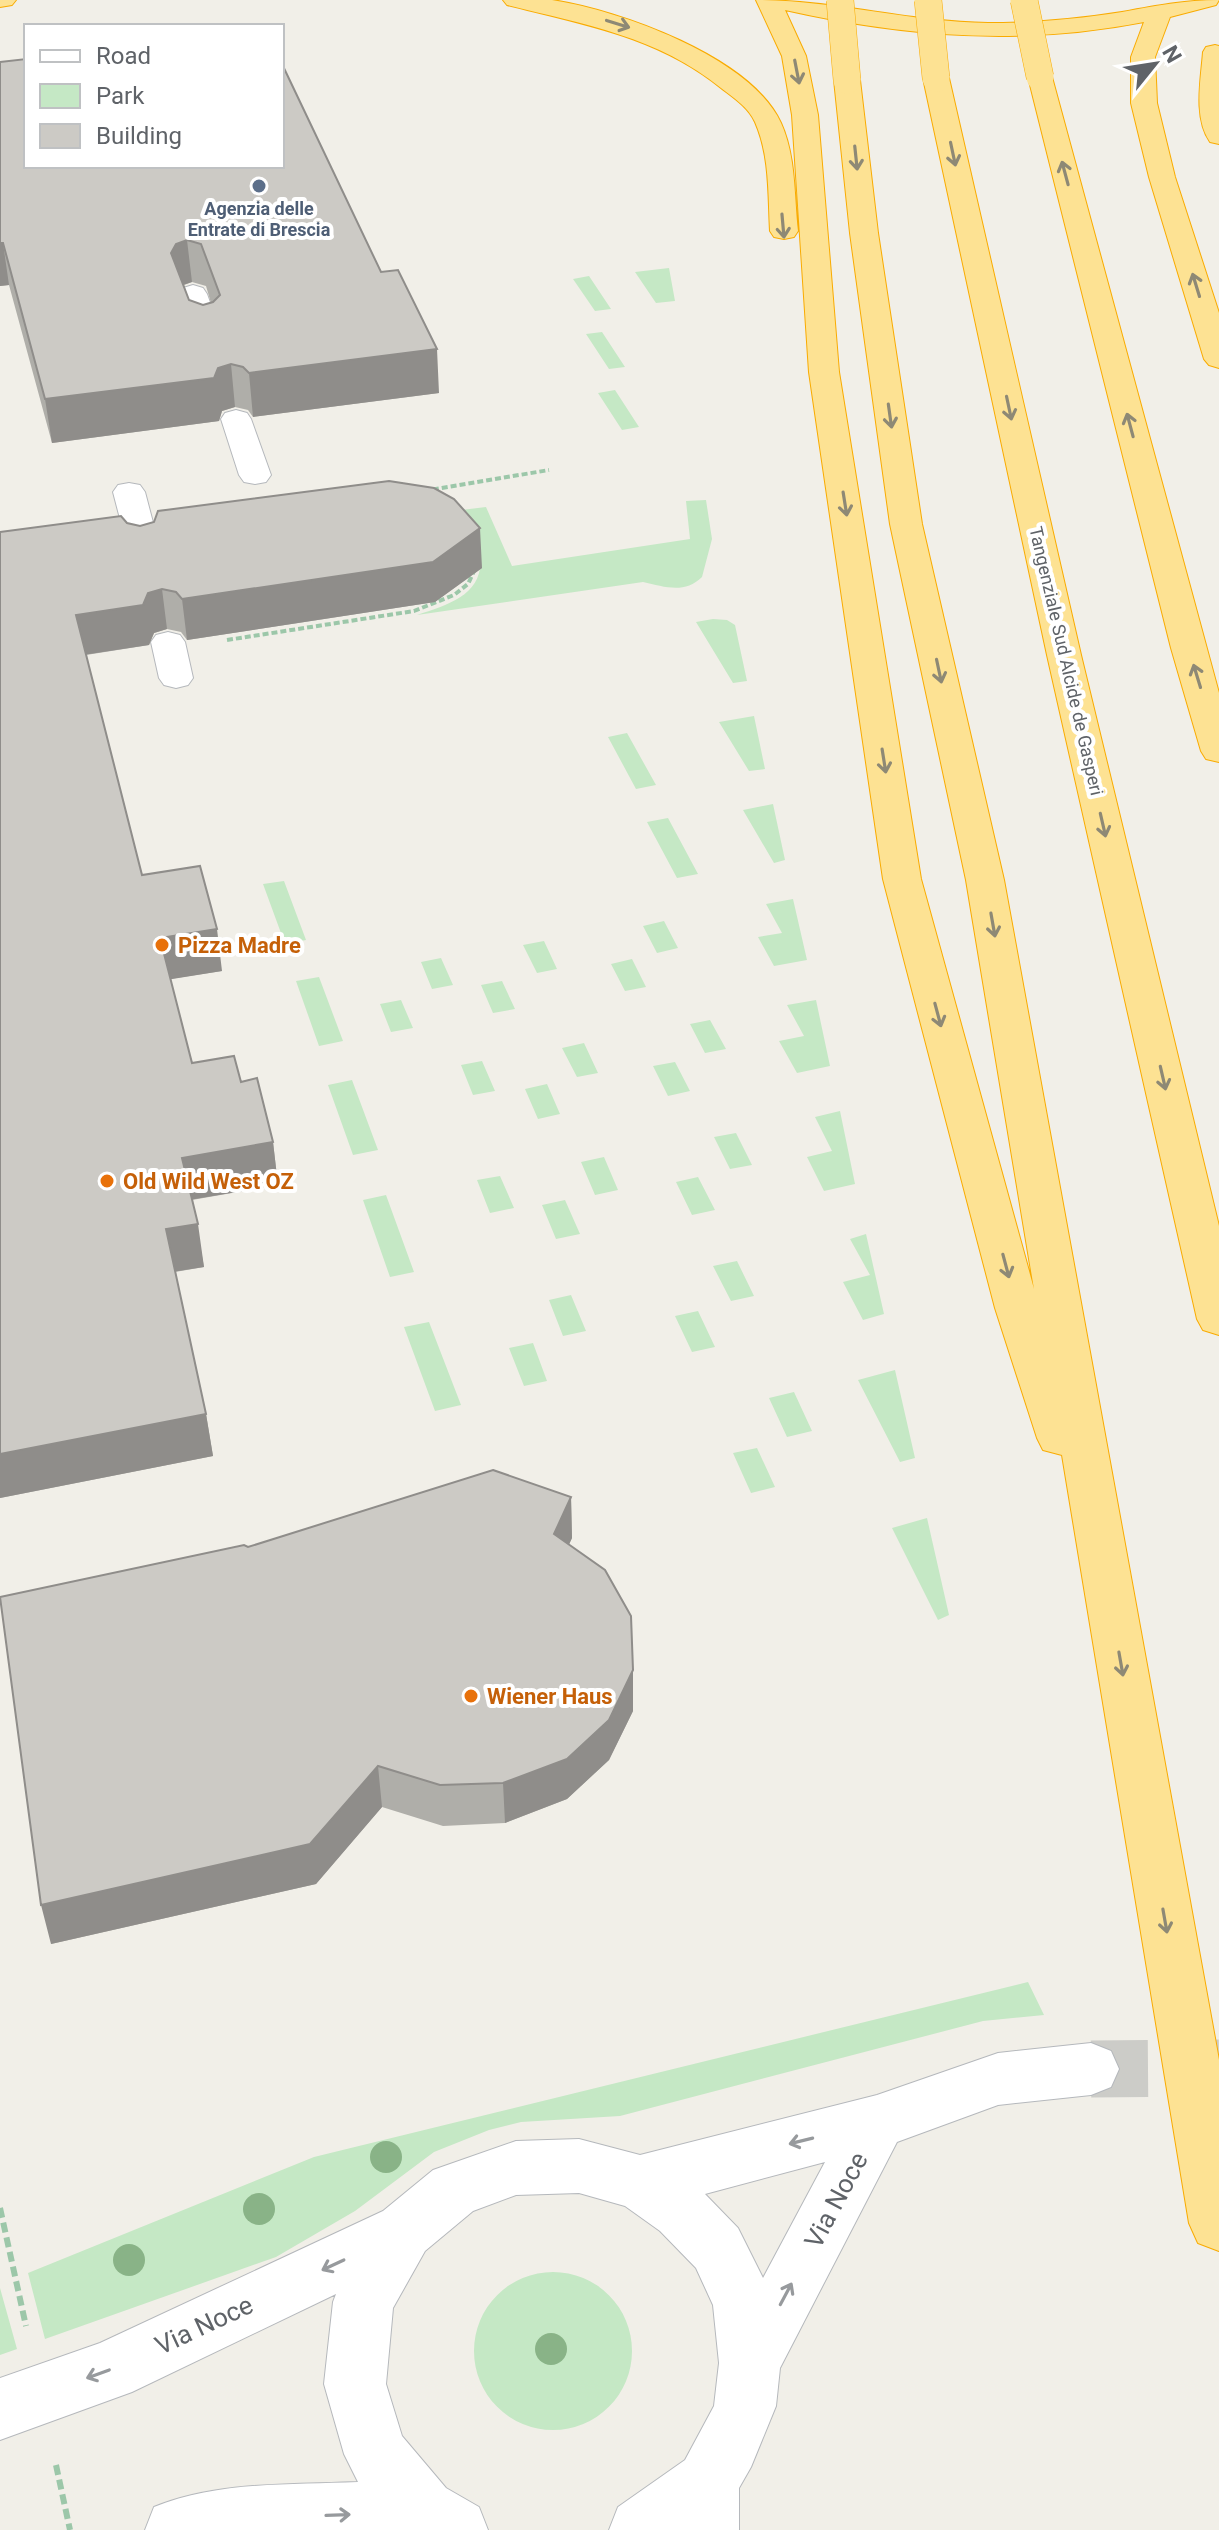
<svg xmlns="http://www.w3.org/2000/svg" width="1219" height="2530" viewBox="0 0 1219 2530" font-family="Roboto,sans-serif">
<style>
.green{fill:#c5e8c5}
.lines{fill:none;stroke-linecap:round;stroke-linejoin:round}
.street-tunnel{stroke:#ccccc8;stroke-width:57;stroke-dasharray:57 28;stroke-linecap:butt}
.street-casing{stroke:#b5b8bc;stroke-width:2}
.highway-casing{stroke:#f9ab00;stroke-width:2}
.path-far1{stroke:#9cc7a9;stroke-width:4;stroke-dasharray:6 3;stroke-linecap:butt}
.path{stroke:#9cc7a9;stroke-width:6;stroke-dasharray:10 5;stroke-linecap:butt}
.street{fill:#fff;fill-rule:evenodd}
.highway{fill:#fde293;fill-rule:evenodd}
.highway-bridge-casing{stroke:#f9ab00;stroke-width:28;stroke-linecap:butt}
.highway-bridge{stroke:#fde293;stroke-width:27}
.tree{fill:#89b387}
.wall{fill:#afaea9;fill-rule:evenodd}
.shaded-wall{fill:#8f8d8a}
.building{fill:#cccac5;stroke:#8f8d8a;stroke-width:2;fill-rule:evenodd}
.oneway{stroke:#8e8975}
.oneway2{stroke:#979a9d}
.service-dot{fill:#5c6f8a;stroke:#fff;stroke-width:3}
.food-dot{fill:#e8710a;stroke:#fff;stroke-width:3}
.labels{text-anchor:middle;stroke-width:8;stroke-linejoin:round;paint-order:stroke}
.far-service-label{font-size:18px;font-weight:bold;fill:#4e5e75;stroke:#fff}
.far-street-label{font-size:18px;fill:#5f6368;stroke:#fff}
.food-label{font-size:22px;font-weight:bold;fill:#c56008;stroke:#fff;text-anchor:start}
.near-street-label{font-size:26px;fill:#5f6368;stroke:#fff}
</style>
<rect width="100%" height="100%" fill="#f1efe8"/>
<!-- green -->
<path class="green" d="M669,268L675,301L656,303L635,272Z
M589,276L611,309L595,311L573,279Z
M602,332L625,367L609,369L586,334Z
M615,390L639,427L622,430L598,393Z
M706,500L712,539L702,577C685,594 665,587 643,582L417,615C451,604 488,593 479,550L412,516L486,507L512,566L690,539L686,501Z
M713,619L727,620L735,625L747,681L733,683L696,622Z
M754,716L765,769L749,771L719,722Z
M627,733L656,785L636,789L608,737Z
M773,804L785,860L774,863L743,810Z
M668,818L698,874L677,878L647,822Z
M284,881L306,940L285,944L263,884Z
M793,899L807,960L774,966L758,937L782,933L766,904Z
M664,921L678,948L657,953L643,926Z
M544,941L557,969L537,973L523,945Z
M441,958L453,985L432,989L421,962Z
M632,959L646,987L625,991L611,964Z
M319,977L343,1041L319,1046L296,981Z
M502,981L515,1009L493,1013L481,985Z
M401,1000L413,1028L391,1032L380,1004Z
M816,1000L830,1066L797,1073L779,1041L804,1036L787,1005Z
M710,1020L726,1049L705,1053L690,1024Z
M584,1043L598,1073L577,1077L562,1048Z
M482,1061L495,1091L473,1095L461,1065Z
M675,1062L690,1091L668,1096L653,1066Z
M352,1080L378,1150L353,1155L328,1085Z
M547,1084L560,1114L538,1119L525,1089Z
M840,1111L855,1184L824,1191L807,1157L832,1151L815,1117Z
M736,1133L752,1165L730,1169L714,1137Z
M604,1157L618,1190L595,1195L581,1162Z
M500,1176L514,1208L490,1213L477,1180Z
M698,1177L715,1210L692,1215L676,1182Z
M386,1195L414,1272L390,1277L363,1200Z
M565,1200L580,1234L556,1239L542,1205Z
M866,1234L884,1314L863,1320L843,1282L870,1275L850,1239Z
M737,1261L754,1296L731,1301L713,1266Z
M571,1295L586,1331L563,1336L549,1300Z
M698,1311L715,1347L692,1352L675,1316Z
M429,1322L461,1405L435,1411L404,1327Z
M533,1343L547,1381L524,1386L509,1348Z
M895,1370L915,1458L900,1462L858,1380Z
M794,1392L812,1431L787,1437L769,1398Z
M757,1448L775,1487L751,1493L733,1453Z
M927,1518L949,1615L938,1620L892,1528Z
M1028,1982L1044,2015L983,2021L620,2116L521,2122L489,2130L434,2152L355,2211L276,2257L45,2339L28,2273L314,2157Z
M474 2351a79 79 0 1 1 158 0a79 79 0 1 1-158 0Z
M0,2288L17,2349L0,2355Z"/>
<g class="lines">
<!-- street-tunnel -->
<path class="street-tunnel" d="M1091,2069L1219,2068"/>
<!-- street casing -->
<g class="street-casing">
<path id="street" d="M193,285L203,288L207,294L222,336L217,342L207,345L197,342L179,294L183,288Z
M236,410L247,413L251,419L271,475L266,482L255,484L244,482L239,475L221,419L225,413Z
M129,483L140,485L145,492L161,553L157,560L145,563L133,560L129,553L113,492L118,485Z
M168,632L180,635L185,642L193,678L188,685L176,688L164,685L159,678L151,642L156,635Z
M1091,2043L1111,2051L1119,2069L1111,2087L1091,2095L998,2105L897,2142L780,2368L776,2406L751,2467L739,2488V2530H609L618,2507L685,2460L714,2406L719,2363L713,2305L696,2268L660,2231L625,2206L579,2193L516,2195L473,2211L425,2251L393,2308L386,2384L402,2436L446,2488L479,2507L488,2530H145L154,2507C217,2481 291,2485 358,2482L344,2454L324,2384L333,2302L336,2294L132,2392L0,2440V2378L100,2343L383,2211L433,2170L516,2141L579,2139L640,2155L877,2095L998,2053ZM825,2162L763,2278L738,2228L705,2194Z"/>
</g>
<!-- highway casing -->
<g class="highway-casing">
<path id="highway" d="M0,0H16L12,5L0,7Z
M503,0C519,0 536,0 552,0C619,10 751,57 781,123C796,156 794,195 798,231L794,237L784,239L774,237L770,231C768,195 770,156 755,122C748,107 734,98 721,88C659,37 583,24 507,5Z
M756,0C834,0 909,22 988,23C1032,23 1078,19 1122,12C1155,6 1185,0 1219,0L1216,5L1170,17L1155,57L1157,103L1175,177L1219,313V368L1209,365L1204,359L1149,177L1131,103V57L1144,22C1022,46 905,37 785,10L806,56L818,115L839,372L921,879L1034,1289L966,880L890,524L850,233L834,80L838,75H856L860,80L878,233L922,524L1004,880L1219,2060V2251L1198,2243L1189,2223L1062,1455L1043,1450L1037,1438L995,1308L883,879L809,372L792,115L782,56Z
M1215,45L1219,46V144L1210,142C1193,118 1201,79 1203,52L1206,47Z
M936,70L945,73L949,78L1081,655L1219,1226V1335L1203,1330L1197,1319L1047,655L923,78L927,73Z
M1040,70L1049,72L1052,77L1219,693V762L1206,759L1201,751L1171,648L1028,77L1031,72Z"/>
</g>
<!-- path-far1 -->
<path class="path-far1" d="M424,491L549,470
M227,640L414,611L454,595L468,584L475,569"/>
<!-- path -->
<path class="path" d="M0,2208L26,2326
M56,2465L70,2530"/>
<!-- street -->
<use href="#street" class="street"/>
<!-- highway -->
<use href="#highway" class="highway"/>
<!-- highway-bridge casing -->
<g class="highway-bridge-casing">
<path id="highway-bridge" d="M840,0L847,80
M928,0L936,78
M1024,0L1040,77"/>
</g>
<!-- highway-bridge -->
<use href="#highway-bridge" class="highway-bridge"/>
</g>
<!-- trees -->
<g class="tree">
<circle cx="386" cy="2157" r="16"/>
<circle cx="259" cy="2209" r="16"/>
<circle cx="129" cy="2260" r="16"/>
<circle cx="551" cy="2349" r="16"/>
</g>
<!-- wall -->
<path class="wall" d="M0,62L282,166L439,393L253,417L248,410L235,407L222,411L219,421L52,443L9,285L0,286ZM192,282L206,286L211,303L203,305L189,300L184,285Z
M127,523L140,526L482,568L435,602L187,640L181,632L167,629L154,633L149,645L86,655L142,875L222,971L170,979L192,1063L241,1082L273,1142L278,1185L192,1200L204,1267L175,1272L206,1414L213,1456L0,1498V532Z
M571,1497L572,1538L569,1544L633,1670V1711L609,1760L567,1799L505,1823L443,1826L382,1807L316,1884L51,1944L248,1547Z"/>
<!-- shaded-wall -->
<path class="shaded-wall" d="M187,240L192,282L180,286L171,253L176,244Z
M0,243H3L9,285L0,286Z
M437,349L439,393L253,417L249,373Z
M231,364L235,407L222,411L219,421L52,443L45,399L218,368Z
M480,528L482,568L435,602L187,640L182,599Z
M162,589L167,629L154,633L149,645L83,655L76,615Z
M217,929L222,971L166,980L160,938Z
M273,1142L278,1185L189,1200L182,1158Z
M198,1224L204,1267L172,1272L166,1229Z
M206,1414L213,1456L0,1498V1454Z
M571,1497L572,1538L555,1575L554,1534Z
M633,1670V1711L609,1760L567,1799L505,1823L503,1783Z
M378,1766L382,1807L316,1884L51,1944L41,1905Z"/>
<!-- building -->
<path class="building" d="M26,59V166H282V64L381,272L398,270L437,349L249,373L243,367L231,364L218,368L214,378L45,399L3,243H0V62ZM187,240L201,244L220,295L213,302L203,305L189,300L171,253L176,244Z
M389,481L434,488L454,499L480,528L433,562L182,599L176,592L162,589L148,593L143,605L76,615L142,875L200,866L217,929L160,938L192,1063L234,1056L241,1082L257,1078L273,1142L182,1158L198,1224L166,1229L206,1414L0,1454V532L121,516L127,523L140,526L154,522L158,511Z
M493,1470L571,1497L554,1534L605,1570L631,1616L633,1670L609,1720L567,1759L503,1783L440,1785L378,1766L310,1844L41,1905L0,1597L244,1545L248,1547Z"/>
<!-- one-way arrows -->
<defs><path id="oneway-shaft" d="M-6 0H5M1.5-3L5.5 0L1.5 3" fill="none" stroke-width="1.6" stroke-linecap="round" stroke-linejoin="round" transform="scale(2)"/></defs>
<g class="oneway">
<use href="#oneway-shaft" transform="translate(618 24) rotate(17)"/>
<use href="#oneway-shaft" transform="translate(797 72) rotate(79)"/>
<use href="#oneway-shaft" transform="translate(953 154) rotate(78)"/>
<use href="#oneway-shaft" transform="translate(856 158) rotate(84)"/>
<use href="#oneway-shaft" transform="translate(1065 173) rotate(-105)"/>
<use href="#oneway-shaft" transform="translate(783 226) rotate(85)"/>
<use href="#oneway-shaft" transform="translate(1196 285) rotate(-107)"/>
<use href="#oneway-shaft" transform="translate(1009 408) rotate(78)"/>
<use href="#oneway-shaft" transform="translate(890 416) rotate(82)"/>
<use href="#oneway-shaft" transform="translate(1130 425) rotate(-105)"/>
<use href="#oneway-shaft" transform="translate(845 504) rotate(81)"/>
<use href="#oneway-shaft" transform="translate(939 671) rotate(78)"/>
<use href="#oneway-shaft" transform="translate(1197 676) rotate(-107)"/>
<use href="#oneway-shaft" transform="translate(884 761) rotate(81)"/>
<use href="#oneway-shaft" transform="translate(1103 825) rotate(77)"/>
<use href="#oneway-shaft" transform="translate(993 925) rotate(80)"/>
<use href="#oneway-shaft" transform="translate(938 1015) rotate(75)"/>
<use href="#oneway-shaft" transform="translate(1163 1078) rotate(77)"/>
<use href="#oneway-shaft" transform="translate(1006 1266) rotate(75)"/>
<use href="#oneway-shaft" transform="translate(1121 1664) rotate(80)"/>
<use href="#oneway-shaft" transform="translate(1165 1921) rotate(80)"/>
</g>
<g class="oneway2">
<use href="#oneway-shaft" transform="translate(801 2141) rotate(166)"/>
<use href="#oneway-shaft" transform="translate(333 2265) rotate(155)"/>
<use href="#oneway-shaft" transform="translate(786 2294) rotate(-62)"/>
<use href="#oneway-shaft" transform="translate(98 2374) rotate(160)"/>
<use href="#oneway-shaft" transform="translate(338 2515) rotate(-2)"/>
</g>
<!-- markers -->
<circle class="service-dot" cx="259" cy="186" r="8"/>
<g class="food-dot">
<circle cx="162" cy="945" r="8"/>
<circle cx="107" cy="1181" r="8"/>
<circle cx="471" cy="1696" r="8"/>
</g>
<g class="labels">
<!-- far-service labels -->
<g class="far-service-label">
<text x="259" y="215">Agenzia delle<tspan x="259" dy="21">Entrate di Brescia</tspan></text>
</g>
<!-- far-street labels -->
<g class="far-street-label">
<text transform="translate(1066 661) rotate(77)" y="6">Tangenziale Sud Alcide de Gasperi</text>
</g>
<!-- food labels -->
<g class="food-label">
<text x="178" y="953">Pizza Madre</text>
<text x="123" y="1189">Old Wild West OZ</text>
<text x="487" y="1704">Wiener Haus</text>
</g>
<!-- near-street labels -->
<g class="near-street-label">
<text transform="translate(836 2200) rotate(-62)" y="9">Via Noce</text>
<text transform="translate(204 2325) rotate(-25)" y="9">Via Noce</text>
</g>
</g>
<!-- legend -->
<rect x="24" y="24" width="260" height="144" fill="#ffffff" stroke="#bfc1c3" stroke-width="2"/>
<rect x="40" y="50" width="40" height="12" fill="#ffffff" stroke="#bfc1c3" stroke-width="2"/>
<text x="96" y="64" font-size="24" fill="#5f6368">Road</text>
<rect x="40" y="84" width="40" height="24" fill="#c5e8c5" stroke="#bfc1c3" stroke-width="2"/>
<text x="96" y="104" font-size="24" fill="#5f6368">Park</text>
<rect x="40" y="124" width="40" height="24" fill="#cccac5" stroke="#bfc1c3" stroke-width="2"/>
<text x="96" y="144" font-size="24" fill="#5f6368">Building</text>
<!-- north arrow -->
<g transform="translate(1155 64) rotate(60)" stroke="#ffffff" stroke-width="6" paint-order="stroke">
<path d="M0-6L14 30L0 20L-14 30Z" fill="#5f6368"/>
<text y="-12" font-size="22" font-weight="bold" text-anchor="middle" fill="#5f6368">N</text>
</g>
</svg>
